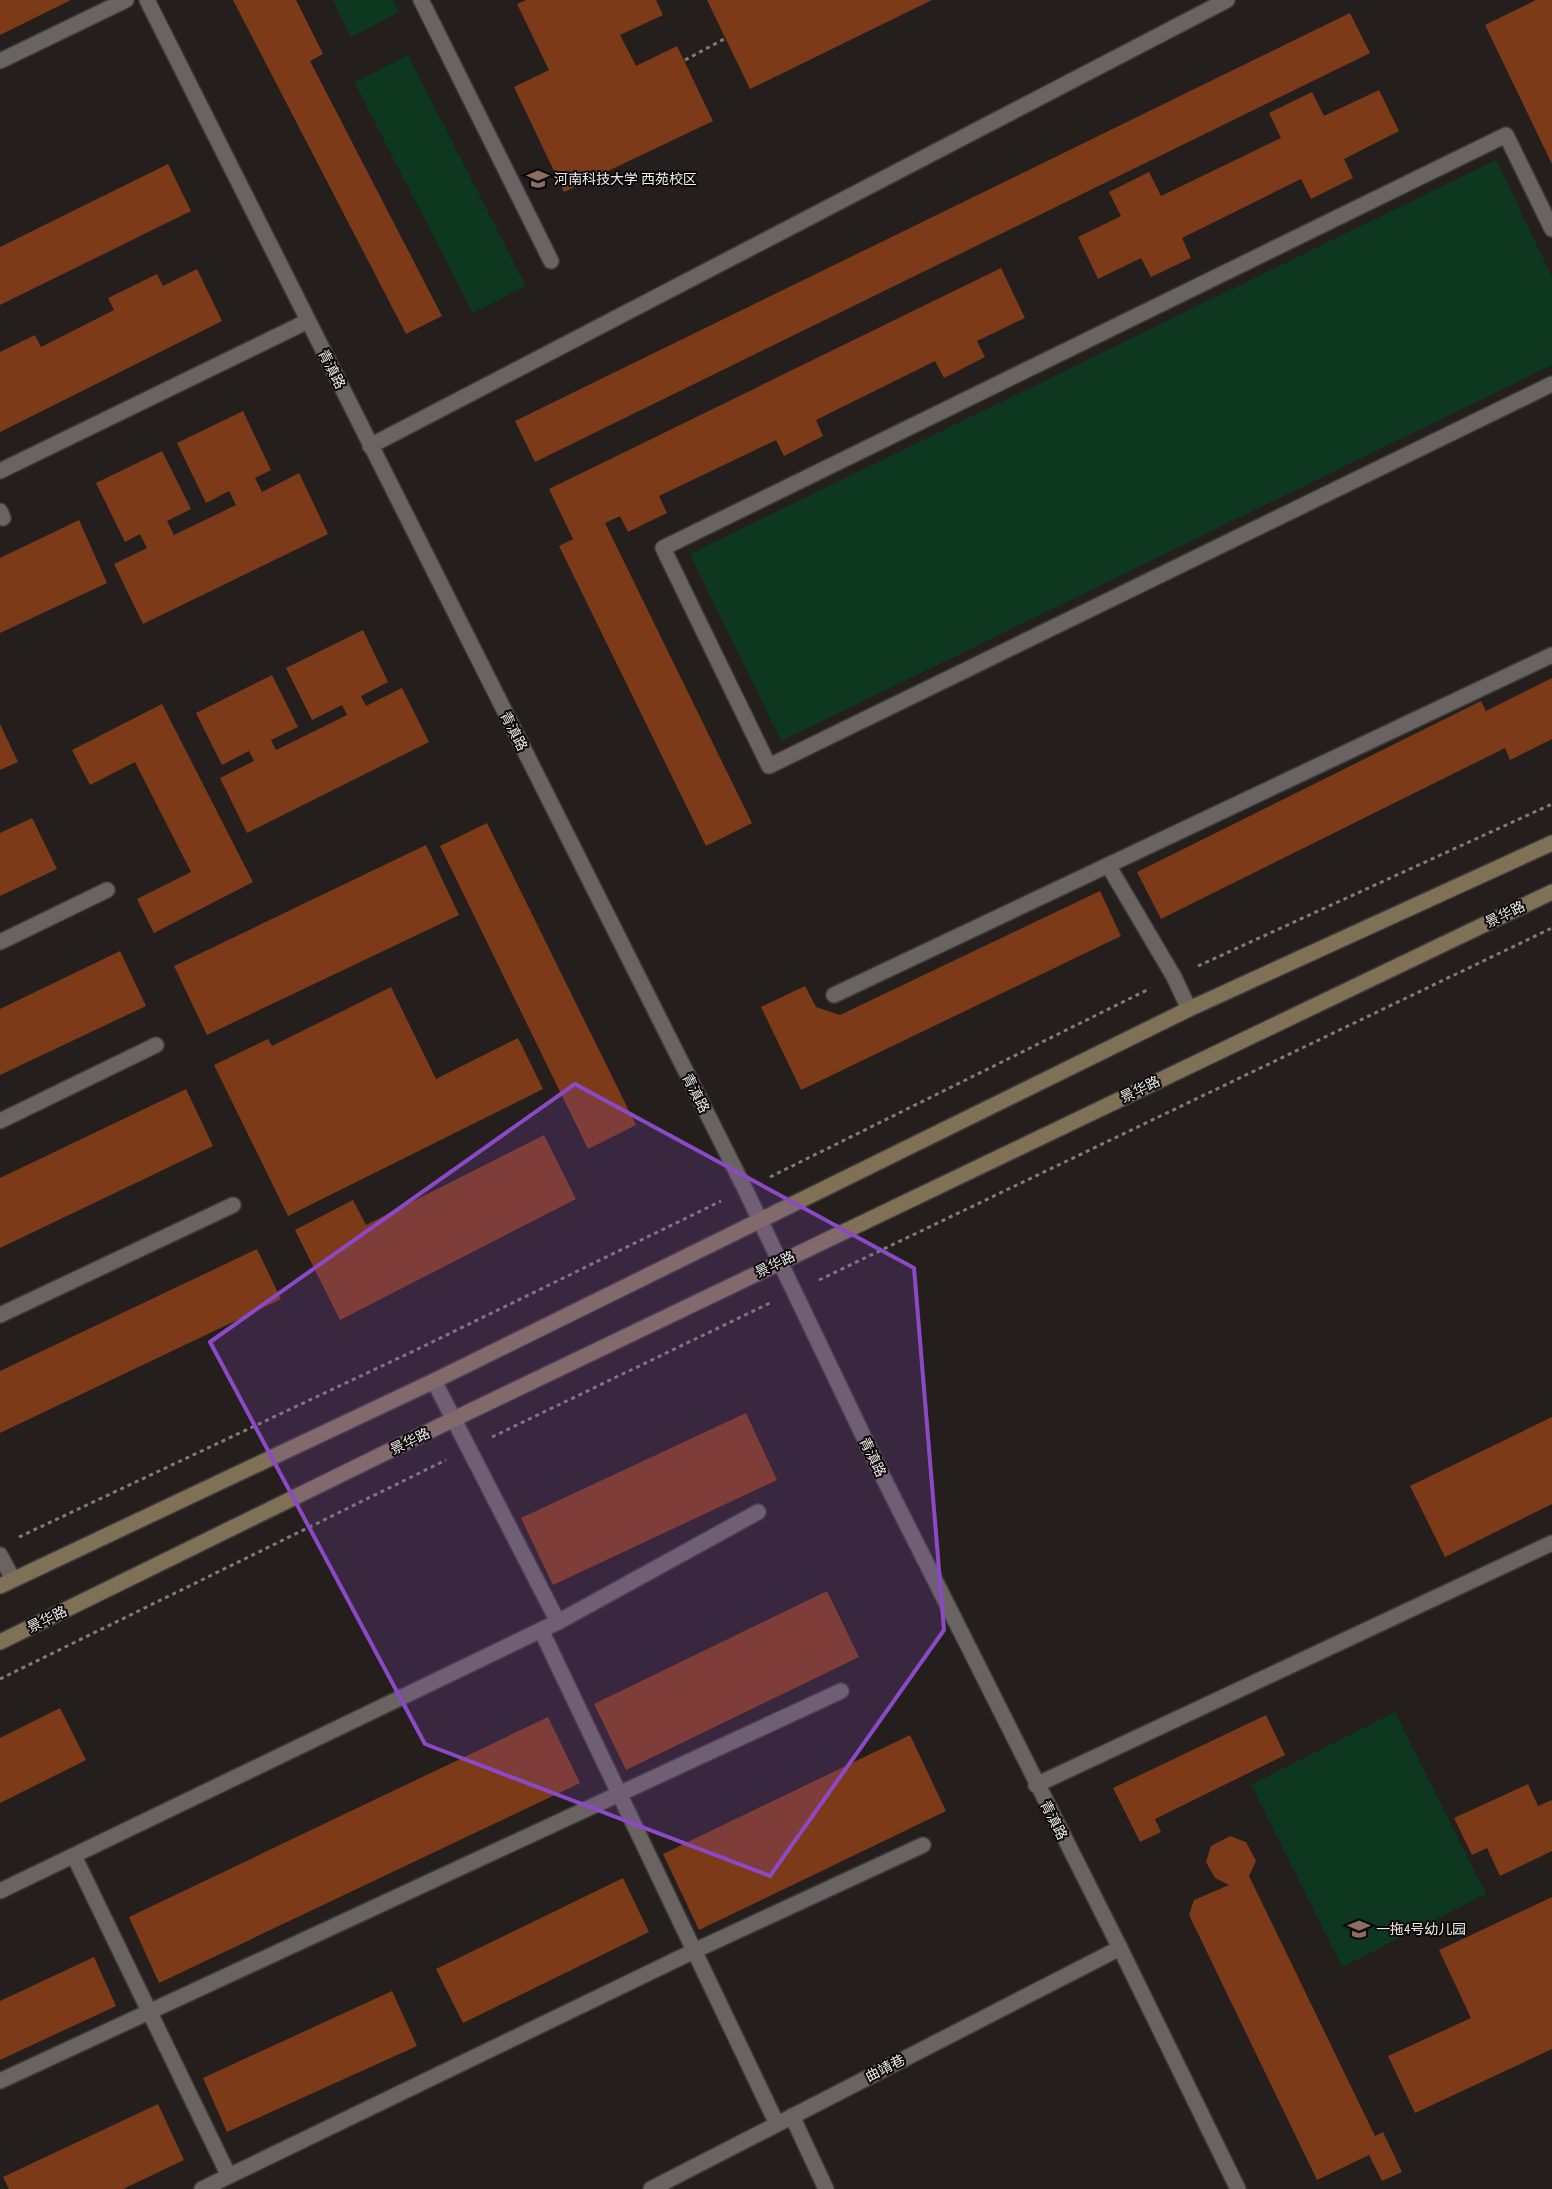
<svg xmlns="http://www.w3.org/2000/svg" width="1552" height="2189" viewBox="0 0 1552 2189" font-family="'PT Sans Narrow','Noto Sans SC',sans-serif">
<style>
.green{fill:#0e3720}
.building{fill:#7c3a18}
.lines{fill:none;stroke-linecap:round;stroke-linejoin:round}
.lane-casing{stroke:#3f3b3a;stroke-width:18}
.street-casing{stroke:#3f3b3a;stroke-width:18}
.secondary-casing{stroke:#3f3b3a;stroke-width:18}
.path{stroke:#807b79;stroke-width:3;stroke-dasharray:4 4;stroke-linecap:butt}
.lane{stroke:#696361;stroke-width:15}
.street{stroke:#696361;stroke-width:15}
.secondary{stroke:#807156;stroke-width:15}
.marked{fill:#8c49c5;fill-opacity:0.2;stroke:#8c49c5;stroke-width:4;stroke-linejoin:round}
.labels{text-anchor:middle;stroke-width:4;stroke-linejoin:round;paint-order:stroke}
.poi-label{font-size:14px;fill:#efecea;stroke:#0b0a09;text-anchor:start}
.street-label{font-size:14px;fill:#efecea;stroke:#0b0a09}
</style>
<rect width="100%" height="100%" fill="#241f1d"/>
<!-- green -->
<path class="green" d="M333,0H393L399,12L351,37Z
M408,55L526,286L473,313L354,82Z
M1496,160L1552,277V365L781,741L690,554Z
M1395,1712L1486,1894L1342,1967L1251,1785Z"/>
<!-- building -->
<path class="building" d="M0,0H71L0,35Z
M233,0H296L323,54L310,61L442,316L406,334Z
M526,0H656L663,15L620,35L636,66L677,46L713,121L564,192L514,87L549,70L517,4Z
M707,0H932L750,89Z
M1536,0H1552V164L1485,25Z
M1350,13L1370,53L535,462L515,421Z
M1379,90L1399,131L1344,159L1353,178L1311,199L1301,179L1182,238L1191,258L1151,277L1141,258L1098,279L1078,237L1121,216L1109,192L1149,172L1161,196L1281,138L1269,113L1312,92L1324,116Z
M168,164L191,211L0,305V247Z
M1001,268L1025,318L977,341L985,357L944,378L935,361L816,420L823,436L784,456L776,440L659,496L667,513L628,532L620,516L605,523L752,823L706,846L559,546L573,539L549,489Z
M197,269L222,321L0,432V352L35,335L41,347L114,310L108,298L157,274L163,286Z
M243,411L271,470L255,478L262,492L299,473L328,534L143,624L114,564L147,548L140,534L125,542L96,483L162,451L191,509L167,521L174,535L236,505L229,491L206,503L177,443Z
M79,520L107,583L0,633V558Z
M363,630L388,682L361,696L366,706L402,688L429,742L247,833L220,778L254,761L249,751L222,765L196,713L272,675L298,727L271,740L276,750L347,715L342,705L312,720L286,668Z
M1552,678V739L1510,760L1505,748L1161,919L1137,872L1481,701L1486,711Z
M162,704L253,882L154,933L137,899L191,872L135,762L90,785L72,750Z
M0,724L18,762L0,770Z
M32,818L57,869L0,896V833Z
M487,823L636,1125L588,1149L440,846Z
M426,845L459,915L207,1035L174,966Z
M1100,891L1121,936L801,1090L761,1007L805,986L816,1007L840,1015Z
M120,951L146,1006L0,1075V1009Z
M391,987L436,1079L518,1038L543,1089L288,1216L214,1065L268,1039L272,1046Z
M186,1089L213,1146L0,1248V1178Z
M544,1135L576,1199L340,1320L295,1230L353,1200L366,1225Z
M257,1249L281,1299L0,1433V1371Z
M746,1413L777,1480L553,1585L521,1518Z
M1552,1417V1504L1445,1557L1410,1486Z
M827,1591L859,1657L626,1770L594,1704Z
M60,1708L86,1760L0,1803V1738Z
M1266,1715L1285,1755L1155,1819L1161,1832L1140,1842L1113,1788Z
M548,1717L580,1783L159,1983L129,1917Z
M910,1735L946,1811L699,1930L663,1854Z
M1528,1784L1538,1806L1552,1800V1851L1500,1876L1487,1848L1472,1855L1454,1818Z
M1230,1836L1246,1842L1256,1861L1249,1876L1375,2136L1383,2132L1402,2172L1382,2181L1369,2155L1317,2180L1189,1915L1194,1900L1229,1885L1215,1878L1206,1862L1211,1846Z
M623,1878L649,1932L463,2023L436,1969Z
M1552,1897V2049L1415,2113L1388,2056L1471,2018L1439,1950Z
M94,1957L116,2006L0,2060V2001Z
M392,1991L417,2046L227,2132L203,2078Z
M158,2104L184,2160L123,2189H9L3,2177Z"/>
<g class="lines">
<!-- lane casing -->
<g class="lane-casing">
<path id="lane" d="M421,0L551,261
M0,61L126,0
M1552,229L1506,135L663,548L769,766L1552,384
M370,446L1227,0
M0,471L308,321
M0,511L3,518
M1108,865L1174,977L1189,1009
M0,942L107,890
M834,995L1552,655
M0,1121L156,1045
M0,1315L233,1205
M434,1381L558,1622L541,1630L777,2124
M0,1555L13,1579
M558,1622L758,1512
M1036,1785L1552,1543
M74,1856L229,2176
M0,1891L541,1630
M0,2081L841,1691
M792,2116L826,2189
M202,2189L694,1951L923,1845
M651,2189L1120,1948"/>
</g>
<!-- street casing -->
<g class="street-casing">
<path id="street" d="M147,0L745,1189L883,1477L1120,1948L1238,2189"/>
</g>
<!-- secondary casing -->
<g class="secondary-casing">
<path id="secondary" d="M0,1586L434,1381L1189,1009L1552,843
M0,1642L454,1419L1552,892"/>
</g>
<!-- path -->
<path class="path" d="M685,60L726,38
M1198,966L1552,804
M770,1177L1149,989
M819,1280L1552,928
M492,1437L770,1303
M19,1537L418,1349L721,1201
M0,1679L446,1460"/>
<!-- lane -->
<use href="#lane" class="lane"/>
<!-- street -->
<use href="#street" class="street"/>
<!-- secondary -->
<use href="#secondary" class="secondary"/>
</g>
<!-- marked area -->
<path class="marked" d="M575,1084L914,1268L944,1630L770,1876L425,1744L210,1342Z"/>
<!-- icons -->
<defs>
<g id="university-bare" transform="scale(1.725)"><path d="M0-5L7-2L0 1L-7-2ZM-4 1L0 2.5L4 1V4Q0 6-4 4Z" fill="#8d6e63" stroke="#0b0a09" stroke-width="2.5" paint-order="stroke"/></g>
<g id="school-bare" transform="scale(1.725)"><path d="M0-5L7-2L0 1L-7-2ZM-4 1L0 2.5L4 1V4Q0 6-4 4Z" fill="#8d6e63" stroke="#0b0a09" stroke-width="2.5" paint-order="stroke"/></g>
</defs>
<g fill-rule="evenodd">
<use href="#university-bare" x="538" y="179"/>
<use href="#school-bare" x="1359" y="1929"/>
</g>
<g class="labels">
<!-- poi labels -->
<g class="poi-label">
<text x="554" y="184">河南科技大学 西苑校区</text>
<text x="1376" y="1934">一拖4号幼儿园</text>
</g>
<!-- street labels -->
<g class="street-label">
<text transform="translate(332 369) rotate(63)" y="5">青滇路</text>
<text transform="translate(514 731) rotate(63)" y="5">青滇路</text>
<text transform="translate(1505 914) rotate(-26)" y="5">景华路</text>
<text transform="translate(1140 1089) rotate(-26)" y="5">景华路</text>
<text transform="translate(696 1093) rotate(63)" y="5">青滇路</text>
<text transform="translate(775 1264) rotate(-26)" y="5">景华路</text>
<text transform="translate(410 1441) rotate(-26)" y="5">景华路</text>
<text transform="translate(873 1457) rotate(64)" y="5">青滇路</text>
<text transform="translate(47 1619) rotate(-26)" y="5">景华路</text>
<text transform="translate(1054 1820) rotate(63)" y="5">青滇路</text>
<text transform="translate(885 2068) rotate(-27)" y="5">曲靖巷</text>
</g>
</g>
</svg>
